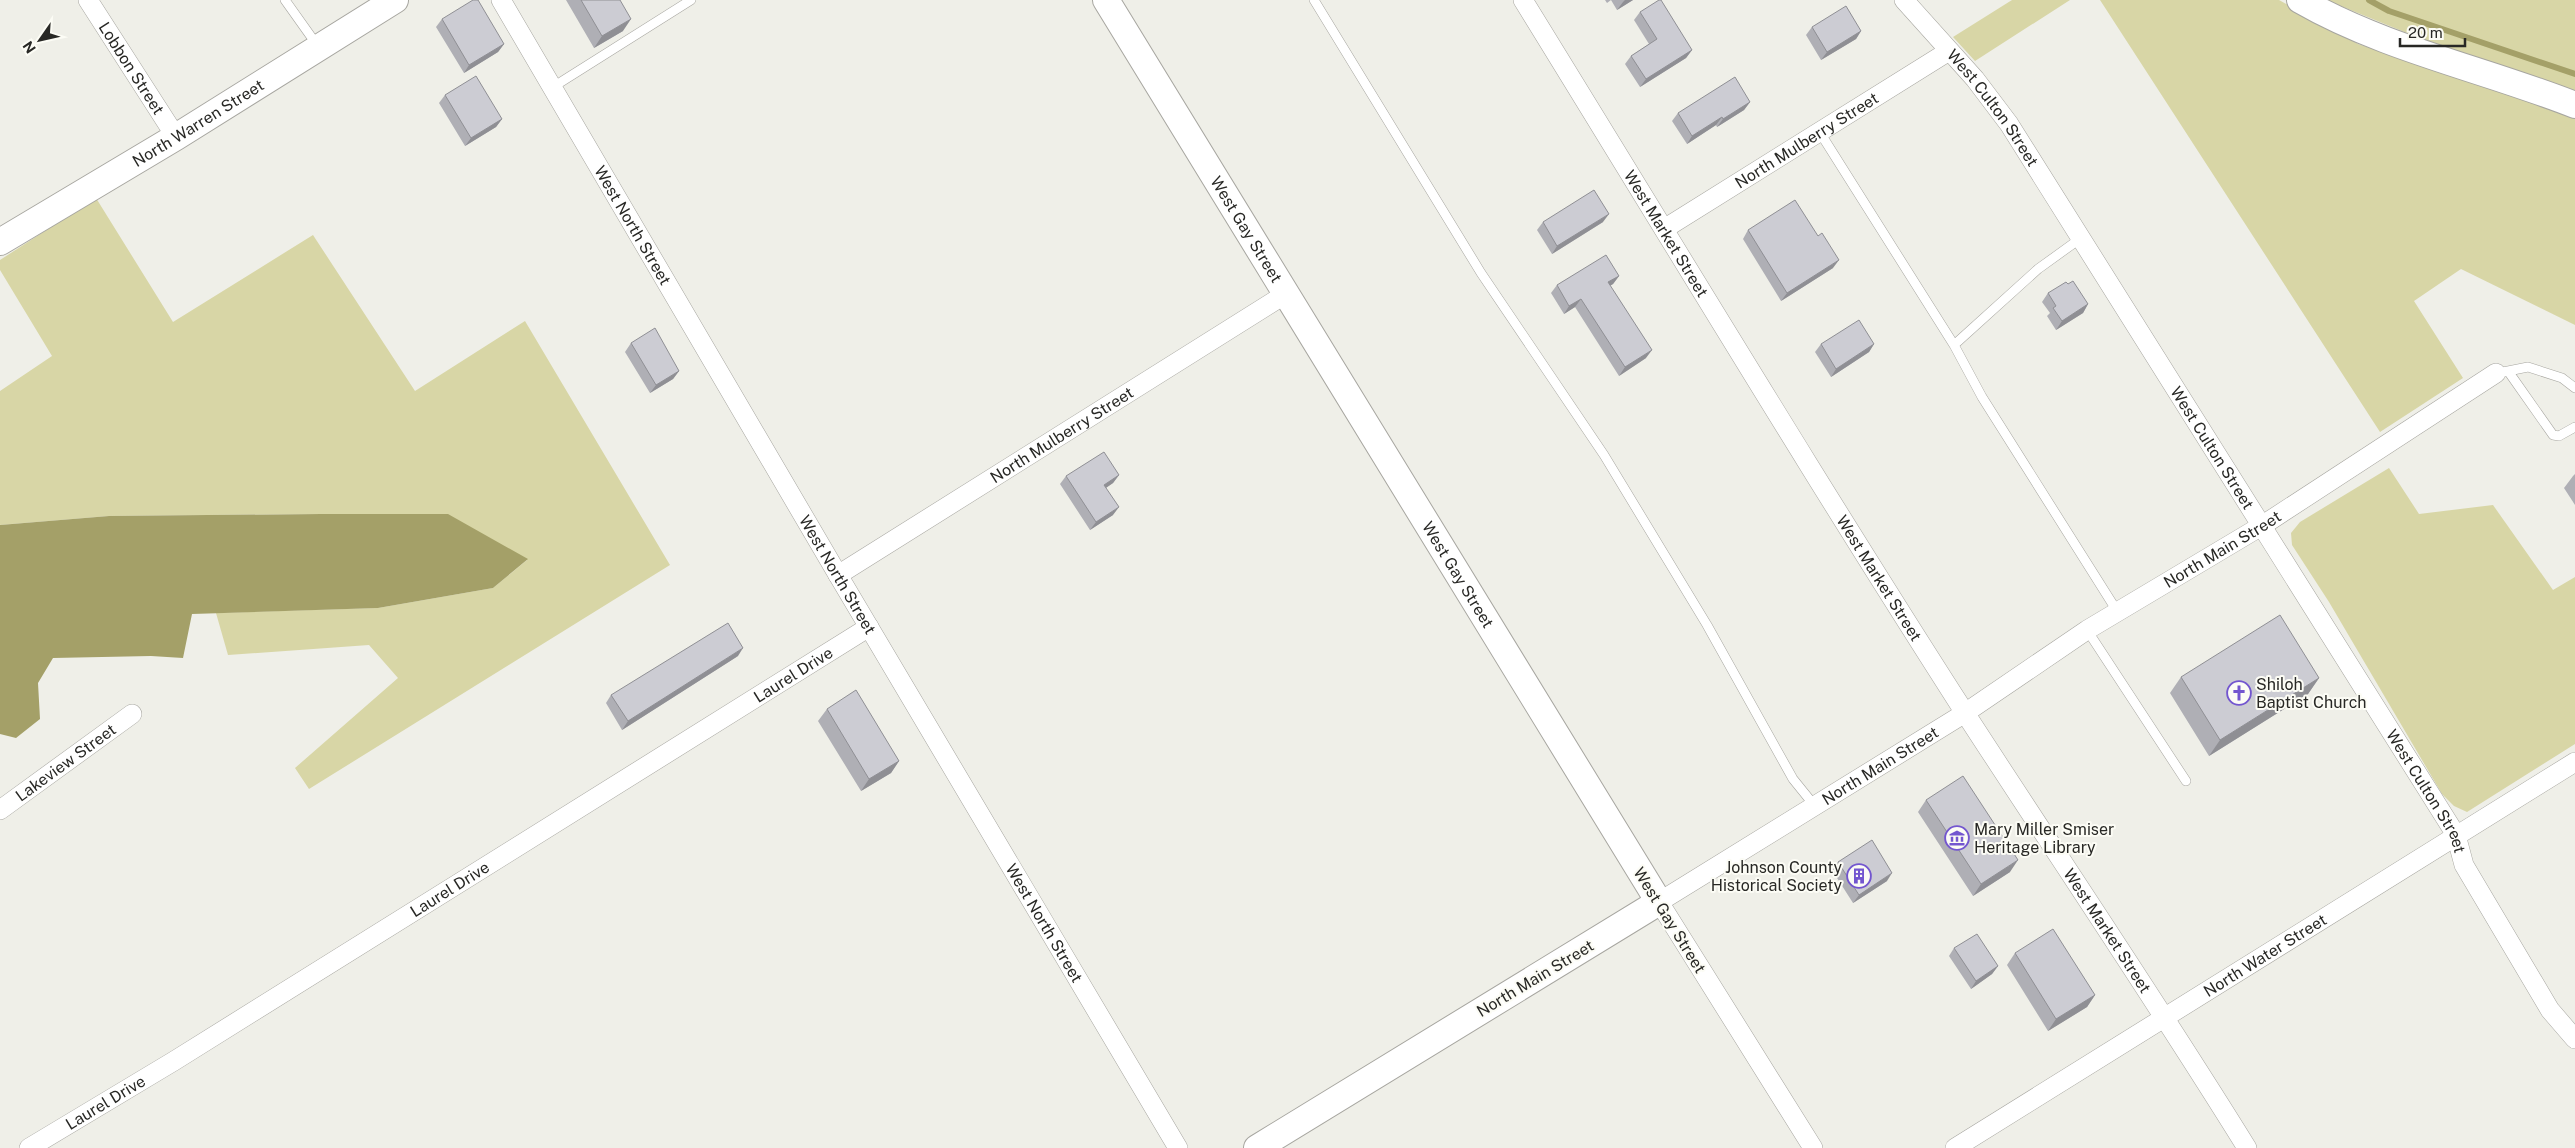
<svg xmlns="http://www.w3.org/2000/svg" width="2575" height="1148" viewBox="0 0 2575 1148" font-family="'Public Sans',sans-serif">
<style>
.green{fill:#d8d6a6}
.water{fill:#a4a068}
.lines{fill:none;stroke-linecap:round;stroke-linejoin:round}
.stream{stroke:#a4a068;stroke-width:6}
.lane-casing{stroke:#a7a6a0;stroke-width:10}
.street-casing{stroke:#a7a6a0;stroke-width:20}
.secondary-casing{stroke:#a7a6a0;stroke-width:28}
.lane{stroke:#fff;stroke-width:9}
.street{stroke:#fff;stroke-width:19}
.secondary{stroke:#fff;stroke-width:26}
.wall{fill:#afafb5}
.shaded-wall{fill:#8f8f94}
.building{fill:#ccccd3;stroke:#8f8f94}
.labels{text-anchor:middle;stroke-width:4;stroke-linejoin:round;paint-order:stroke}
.street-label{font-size:16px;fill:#282825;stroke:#fcfcf5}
.poi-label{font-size:16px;fill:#282825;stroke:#fcfcf5;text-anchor:start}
</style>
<rect width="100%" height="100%" fill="#efefe8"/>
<!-- green -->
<path class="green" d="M2012,0H2070L1975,61L1953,37Z
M2100,0H2279L2358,44L2551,107L2575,118V325L2461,269L2414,301L2463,378L2380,432Z
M2326,0H2575V96L2424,40Z
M96,198L173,322L313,235L415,391L525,321L670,565L309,789L295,768L398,678L369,645L228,655L216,613L378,608L493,588L527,560L321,514L109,516L0,525V391L52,356L0,270V260Z
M2389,468L2419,514L2493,505L2553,590L2575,577V744L2467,812L2454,806L2442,794L2329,602L2292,545L2291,533L2300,522Z"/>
<!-- water -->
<path class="water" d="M321,514H448L528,559L493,588L378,608L192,614L183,658L151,656L53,658L38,683L40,719L16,738L0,734V525L109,516Z"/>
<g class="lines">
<!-- stream -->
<path class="stream" d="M2369,0L2389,11L2575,74"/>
<!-- lane casing -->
<g class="lane-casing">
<path id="lane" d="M285,0L317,45
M1314,0L1481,273L1604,455L1707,625L1793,779L1814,805
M553,87L691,0
M1819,131L1954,345L1982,397L2117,611
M1954,345L2038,269L2081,238
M2508,371L2553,435L2559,436L2575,427
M2503,372L2528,367L2562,378L2575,388
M2087,630L2186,781"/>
</g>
<!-- street casing -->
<g class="street-casing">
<g id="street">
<path id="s1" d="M88,0L176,137"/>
<path id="s2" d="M501,0L838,575L1178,1148"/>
<path id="s3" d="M1523,0C1670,238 1814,478 1965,713C2059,858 2156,1001 2247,1148"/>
<path id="s4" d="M1904,0L1975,79L2009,124L2456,835L2464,865L2550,1010L2575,1039"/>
<path id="s5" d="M1664,229L1949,51"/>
<path id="s6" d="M838,575L1284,295"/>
<path id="s7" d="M0,810L132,714"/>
<path id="s8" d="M29,1148L174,1061L869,627"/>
<path id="s9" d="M1813,1148L1659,902L1965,713L2087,630L2263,525L2496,373"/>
<path id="s10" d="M1955,1148L2575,762"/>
</g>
</g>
<!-- secondary casing -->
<g class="secondary-casing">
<g id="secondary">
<path id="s11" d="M1106,0L1659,902L1257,1148"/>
<path d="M2300,0C2385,49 2484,69 2575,105"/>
<path id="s12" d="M0,242L176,137L395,0"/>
</g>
</g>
<!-- lane -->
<use href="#lane" class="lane"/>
<!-- street -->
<use href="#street" class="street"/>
<!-- secondary -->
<use href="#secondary" class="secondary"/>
</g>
<!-- wall -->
<path class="wall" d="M566,0H620L623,31L594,48Z
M1605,0H1633L1617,10L1611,0L1607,3Z
M1640,12L1692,50L1686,58L1640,87L1625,64L1631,56L1649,44L1634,20Z
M442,19L504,44L498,52L464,73L436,27Z
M1812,27L1861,31L1856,39L1821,60L1806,35Z
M445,95L502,119L496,127L465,146L439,103Z
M1750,102L1744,110L1717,127L1716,125L1687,144L1672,121L1678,113Z
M1543,222H1603L1552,254L1537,230Z
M1748,230L1833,268L1781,301L1743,239Z
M1619,276L1613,284L1610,286L1646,358L1619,376L1575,307L1564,314L1551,293L1557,285Z
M2068,284L2088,304L2083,313L2056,330L2047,316L2050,313L2042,302L2048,293Z
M631,343L679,371L673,379L650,393L625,352Z
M1821,344H1874L1869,352L1831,377L1815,352Z
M2575,474V505L2564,488L2573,476Z
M1119,475L1113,483L1106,488L1113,515L1090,530L1060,484L1066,476Z
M738,656L622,730L606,703L611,695Z
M2181,677L2319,678L2308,694L2209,756L2170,693Z
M827,709L899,761L891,773L861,791L818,721Z
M1926,800L2010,872L1973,896L1918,812Z
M1838,862L1887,881L1853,903L1832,870Z
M1954,948L1998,966L1992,974L1971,989L1949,956Z
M2015,953L2095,995L2087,1007L2048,1031L2007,965Z"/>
<!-- shaded-wall -->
<path class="shaded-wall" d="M1625,0H1633L1617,10L1623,2Z
M631,19L623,31L594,48L602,36Z
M1861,31L1856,39L1821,60L1827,52Z
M504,44L498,52L464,73L469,65Z
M1692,50L1686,58L1640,87L1646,79Z
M1750,102L1744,110L1717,127L1723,119Z
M1722,117L1716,125L1687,144L1692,136Z
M502,119L496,127L465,146L471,138Z
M1609,214L1603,222L1552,254L1557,246Z
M1839,260L1833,268L1781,301L1787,293Z
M1619,276L1613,284L1602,290L1608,282Z
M1581,299L1575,307L1564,314L1569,306Z
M2088,304L2083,313L2056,330L2062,321Z
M1874,344L1869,352L1831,377L1836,369Z
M1652,350L1646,358L1619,376L1625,367Z
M679,371L673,379L650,393L656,385Z
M1119,475L1113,483L1098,493L1104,485Z
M1119,507L1113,515L1090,530L1096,522Z
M743,648L738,656L622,730L628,721Z
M2319,678L2308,694L2209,756L2220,740Z
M899,761L891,773L861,791L869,779Z
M2018,860L2010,872L1973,896L1981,884Z
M1892,873L1887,881L1853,903L1859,895Z
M1998,966L1992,974L1971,989L1976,981Z
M2095,995L2087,1007L2048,1031L2056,1019Z"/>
<!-- building -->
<path class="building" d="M473,0H478L504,44L469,65L442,19Z
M581,0H620L631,19L602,36Z
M1659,0H1661L1692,50L1646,79L1631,56L1657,39L1640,12Z
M1846,6L1861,31L1827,52L1812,27Z
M476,76L502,119L471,138L445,95Z
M1735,77L1750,102L1723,119L1722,117L1692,136L1678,113Z
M1594,190L1609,214L1557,246L1543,222Z
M1795,200L1818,236L1822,233L1839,260L1787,293L1748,230Z
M1606,255L1619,276L1608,282L1652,350L1625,367L1581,299L1569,306L1557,285Z
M2073,281L2088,304L2062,321L2053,308L2056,306L2048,293L2066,282L2068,284Z
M1859,320L1874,344L1836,369L1821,344Z
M655,328L679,371L656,385L631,343Z
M1104,452L1119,475L1104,485L1119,507L1096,522L1066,476Z
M2280,615L2319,678L2220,740L2181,677Z
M728,623L743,648L628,721L611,695Z
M856,690L899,761L869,779L827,709Z
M1963,776L2018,860L1981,884L1926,800Z
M1872,840L1892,873L1859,895L1838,862Z
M2053,929L2095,995L2056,1019L2015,953Z
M1977,934L1998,966L1976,981L1954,948Z"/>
<!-- icons -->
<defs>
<g id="church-ring" transform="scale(1.25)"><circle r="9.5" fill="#fcfcf5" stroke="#7356cf" stroke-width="1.5"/><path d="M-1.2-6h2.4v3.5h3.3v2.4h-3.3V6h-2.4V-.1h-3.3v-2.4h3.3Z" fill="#7356cf"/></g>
<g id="museum-ring" transform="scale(1.25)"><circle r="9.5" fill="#fcfcf5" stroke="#7356cf" stroke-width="1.5"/><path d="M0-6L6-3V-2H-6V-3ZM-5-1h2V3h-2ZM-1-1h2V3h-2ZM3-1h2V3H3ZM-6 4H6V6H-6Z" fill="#7356cf"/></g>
<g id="building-ring" transform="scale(1.25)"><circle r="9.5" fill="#fcfcf5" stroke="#7356cf" stroke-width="1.5"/><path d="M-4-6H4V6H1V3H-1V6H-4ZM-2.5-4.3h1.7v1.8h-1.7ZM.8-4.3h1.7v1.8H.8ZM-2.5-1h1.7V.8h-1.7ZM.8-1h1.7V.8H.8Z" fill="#7356cf"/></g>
</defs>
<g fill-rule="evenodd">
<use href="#church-ring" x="2239" y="693"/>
<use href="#museum-ring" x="1957" y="838"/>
<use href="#building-ring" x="1859" y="876"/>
</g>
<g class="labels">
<!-- street labels -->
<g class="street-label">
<text dy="6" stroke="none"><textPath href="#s1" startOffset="81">Lobbon Street</textPath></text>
<text dy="6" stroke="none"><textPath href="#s4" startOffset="140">West Culton Street</textPath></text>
<text dy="6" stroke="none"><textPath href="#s12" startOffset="231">North Warren Street</textPath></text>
<text dy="6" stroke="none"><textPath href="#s5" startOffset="168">North Mulberry Street</textPath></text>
<text dy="6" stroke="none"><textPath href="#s2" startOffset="261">West North Street</textPath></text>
<text dy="6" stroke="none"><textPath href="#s11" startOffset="269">West Gay Street</textPath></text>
<text dy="6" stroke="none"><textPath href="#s3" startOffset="274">West Market Street</textPath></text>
<text dy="6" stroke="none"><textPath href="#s6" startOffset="264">North Mulberry Street</textPath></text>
<text dy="6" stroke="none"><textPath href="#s4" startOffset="545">West Culton Street</textPath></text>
<text dy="6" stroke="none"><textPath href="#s9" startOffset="955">North Main Street</textPath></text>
<text dy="6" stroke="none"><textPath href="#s2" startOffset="666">West North Street</textPath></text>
<text dy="6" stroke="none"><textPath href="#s11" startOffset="674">West Gay Street</textPath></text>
<text dy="6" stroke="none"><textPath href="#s3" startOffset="679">West Market Street</textPath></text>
<text dy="6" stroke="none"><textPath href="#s8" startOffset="899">Laurel Drive</textPath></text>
<text dy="6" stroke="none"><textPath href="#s7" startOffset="81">Lakeview Street</textPath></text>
<text dy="6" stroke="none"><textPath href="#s9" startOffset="550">North Main Street</textPath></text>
<text dy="6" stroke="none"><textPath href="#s4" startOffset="950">West Culton Street</textPath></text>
<text dy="6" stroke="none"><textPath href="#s8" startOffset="494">Laurel Drive</textPath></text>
<text transform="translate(1670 920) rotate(58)" y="6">West Gay Street</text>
<text dy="6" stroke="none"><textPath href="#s2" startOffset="1071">West North Street</textPath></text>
<text dy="6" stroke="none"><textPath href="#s3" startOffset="1099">West Market Street</textPath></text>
<text dy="6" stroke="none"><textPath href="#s10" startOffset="365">North Water Street</textPath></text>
<text transform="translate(1535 978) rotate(-31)" y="6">North Main Street</text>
<text dy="6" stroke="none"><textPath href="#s8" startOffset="89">Laurel Drive</textPath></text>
</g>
<!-- poi labels -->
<g class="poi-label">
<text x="2256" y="690">Shiloh<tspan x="2256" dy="18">Baptist Church</tspan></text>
<text x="1974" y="835">Mary Miller Smiser<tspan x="1974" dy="18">Heritage Library</tspan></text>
<text x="1842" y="873" text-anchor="end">Johnson County<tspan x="1842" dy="18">Historical Society</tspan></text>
</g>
</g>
<!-- north arrow -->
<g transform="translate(40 40) rotate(236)" stroke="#fcfcf5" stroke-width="4" paint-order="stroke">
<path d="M0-4L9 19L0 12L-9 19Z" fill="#282825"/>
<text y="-8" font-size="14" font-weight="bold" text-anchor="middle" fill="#282825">N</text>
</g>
<!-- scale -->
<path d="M2400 38v8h65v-8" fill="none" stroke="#282825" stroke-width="2.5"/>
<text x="2408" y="38" font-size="15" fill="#282825" stroke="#fcfcf5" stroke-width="4" paint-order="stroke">20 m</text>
</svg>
